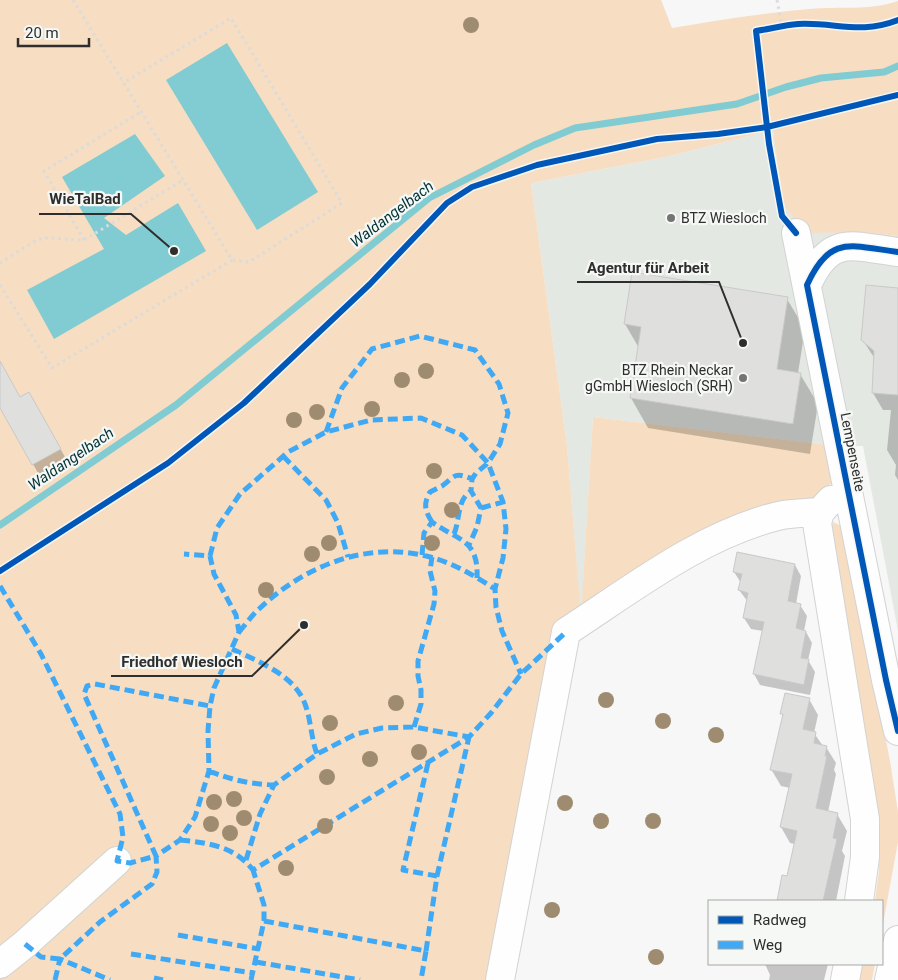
<svg xmlns="http://www.w3.org/2000/svg" width="898" height="980" viewBox="0 0 898 980" font-family="Roboto,sans-serif">
<style>
.built{fill:#e4e8e3}
.green{fill:#f7ddc1}
.water{fill:#81cbd2}
.shadow{fill:#0003}
.lines{fill:none;stroke-linecap:round;stroke-linejoin:round}
.stream{stroke:#81cbd2;stroke-width:7}
.building{fill:#dfdfde;stroke:#c8c9c8}
.minor-casing{stroke:#d2d3d2;stroke-width:30}
.path{stroke:#dadbda;stroke-width:3;stroke-dasharray:2.5 4;stroke-linecap:butt}
.minor{stroke:#fefefe;stroke-width:28}
.quiet{stroke:#3fa9f5;stroke-width:5;stroke-dasharray:10 5;stroke-linecap:butt}
.cycleway-casing{stroke:#f6f8f5;stroke-width:9}
.cycleway{stroke:#0057b8;stroke-width:6}
.tree{fill:#9f8c70}
.poi-dot{fill:#737473;stroke:#f6f8f5;stroke-width:2}
.labels{text-anchor:middle;stroke-width:4.5;stroke-linejoin:round;paint-order:stroke}
.poi-label{font-size:14px;fill:#2d2e2d;stroke:#f6f8f5;text-anchor:start}
.street-label{font-size:14px;fill:#2d2e2d;stroke:#f6f8f5}
.water-label{font-size:15px;font-style:italic;fill:#003136;stroke:#f6f8f5}
.leader{fill:none;stroke:#2d2e2d;stroke-width:2}
.callout-dot{fill:#2d2e2d;stroke:#f6f8f5;stroke-width:2}
.callout-label{font-size:15px;text-anchor:middle;font-weight:bold;fill:#2d2e2d;stroke:#f6f8f5;stroke-width:4.5;stroke-linejoin:round;paint-order:stroke}
</style>
<rect width="100%" height="100%" fill="#f6f7f6"/>
<!-- built -->
<path class="built" d="M773,130L783,204L863,232L898,236V631L863,446H837L593,417L581,621L567,446L531,183L670,156Z"/>
<!-- green -->
<path class="green" d="M0,0H661L672,28C718,20 764,13 810,9C839,6 870,11 898,1V236L863,232L805,233L783,204L773,130L670,156L531,183L567,446L581,616L593,417L837,446L843,475L821,491L802,507L581,621L492,980H0Z
M833,522L844,527L890,761L898,812V842L882,929V901H875L879,870L873,794L864,723L830,536Z
M863,964H875L872,980H859Z"/>
<!-- water -->
<path class="water" d="M227,43L318,192L257,230L166,80Z
M135,134L165,176L104,218L126,235L178,203L206,251L54,339L27,290L104,249L62,177Z"/>
<!-- shadow -->
<path class="shadow" d="M633,274L787,299L805,329L798,373L800,374L818,404L810,454L648,428L631,398L639,348L625,324Z
M898,290V480L895,475L896,465L887,450L891,410H883L873,393L875,359L862,339Z
M0,363L20,399L29,394L69,464L42,480L0,406Z
M795,565L801,576L796,604L800,605L807,616L804,631L806,632L812,643L808,660L815,672L810,695L760,685L754,674L763,631L751,629L744,618L748,602L739,590L741,583L734,572Z
M809,699L818,715L814,733L823,746L826,747L836,763L834,770L836,774L828,812L837,814L847,831L842,851L845,856L836,901H778L783,877L788,878L795,844L790,843L781,827L790,788L781,786L771,769L783,717L782,714Z
M765,964H828L824,980H769L770,975Z"/>
<g class="lines">
<!-- stream -->
<path class="stream" d="M0,525L176,405L429,198L534,145L575,128L737,104L786,87L821,78L884,72L898,66"/>
</g>
<!-- building -->
<path class="building" d="M632,272L788,297L777,369L801,373L793,424L630,398L641,327L624,324Z
M866,285L898,288V395L872,393L874,351L861,340Z
M0,361L20,397L29,392L61,449L32,465L0,408Z
M737,552L795,564L788,601L801,604L796,628L806,631L801,658L809,659L804,685L753,674L764,622L743,618L748,593L738,590L742,574L733,572Z
M785,693L810,698L803,729L816,732L814,743L827,746L825,756H827L816,808L838,813L833,838L837,839L823,901H777L782,875L787,876L797,831L780,827L792,774L770,770L783,714H780Z"/>
<g class="lines">
<!-- minor casing -->
<g class="minor-casing">
<path id="minor" d="M796,233L886,680L898,731
M807,285C830,234 851,246 898,252
M831,500L820,512L817,523L865,819V857L859,901
M0,964L25,944L117,861
M500,980L566,632C632,589 701,535 778,516C791,513 806,513 820,512
M845,980L848,964
M889,980L898,940"/>
</g>
<!-- path -->
<path class="path" d="M73,0L232,260L249,262L342,203L231,18L123,83
M777,0L782,27
M84,240L44,171L141,112
M0,263C12,256 29,243 41,239C55,236 70,241 84,240L183,180
M0,285L52,368L232,260"/>
<!-- minor -->
<use href="#minor" class="minor"/>
<!-- quiet -->
<path class="quiet" d="M326,432L342,388L372,349L420,336L475,350L499,384L508,413L500,444L488,463L476,473L472,479L471,491L481,508L477,527L469,545
M283,456L326,500L338,523L348,557
M481,508L503,502
M432,522C425,511 423,504 430,492C434,490 438,488 442,486C455,477 453,471 472,479
M454,534C460,520 457,499 471,491
M422,555L424,533L432,522C456,540 479,538 477,578
M210,556L217,528L240,494L288,452L326,432L371,420L421,418L462,435L488,463L503,502L506,529L503,558L495,589L496,607L502,631L521,674
M0,586L41,654L120,814L123,837L117,861L130,863L156,856L84,694L87,686L95,684L210,706
M239,632C246,624 252,615 259,609C304,566 368,540 430,557C453,563 475,576 495,589
M232,649C257,661 295,675 305,704C311,720 311,738 317,754
M414,727L421,704V690L418,676V661L434,604L435,591L430,571L432,557
M209,771C232,780 249,784 274,785
M180,840C209,843 234,846 253,870L469,737L491,713L521,674L566,632
M246,860L260,814L274,785L317,754L356,734L382,728L414,727L469,737
M437,876L469,737
M264,921L426,951L421,980
M178,935L259,949
M25,944L41,957L60,959L100,922L152,884L157,872L156,856L180,840L195,817L209,771L208,731L210,706L214,688L239,632L236,615L214,574L210,556L184,554
M426,951L437,876L403,870L428,763
M131,954L253,973
M256,962L360,980
M154,978L163,980
M55,980L60,959L110,980
M251,980L264,921V905L253,870"/>
<!-- cycleway casing -->
<g class="cycleway-casing">
<path id="cycleway" d="M796,233L782,216L769,144L756,31C770,29 784,25 798,24C836,22 860,35 898,20
M898,252C851,246 830,234 807,285L886,680L898,731
M0,571L168,463L244,403L370,284L447,203L472,187L537,165L657,139L718,134L767,127L898,95"/>
</g>
<!-- cycleway -->
<use href="#cycleway" class="cycleway"/>
</g>
<!-- trees -->
<g class="tree">
<circle cx="471" cy="25" r="8"/>
<circle cx="426" cy="371" r="8"/>
<circle cx="402" cy="380" r="8"/>
<circle cx="372" cy="409" r="8"/>
<circle cx="317" cy="412" r="8"/>
<circle cx="294" cy="420" r="8"/>
<circle cx="434" cy="471" r="8"/>
<circle cx="452" cy="510" r="8"/>
<circle cx="329" cy="543" r="8"/>
<circle cx="432" cy="543" r="8"/>
<circle cx="312" cy="554" r="8"/>
<circle cx="266" cy="590" r="8"/>
<circle cx="606" cy="700" r="8"/>
<circle cx="396" cy="703" r="8"/>
<circle cx="663" cy="721" r="8"/>
<circle cx="330" cy="723" r="8"/>
<circle cx="716" cy="735" r="8"/>
<circle cx="419" cy="752" r="8"/>
<circle cx="370" cy="759" r="8"/>
<circle cx="327" cy="777" r="8"/>
<circle cx="234" cy="799" r="8"/>
<circle cx="214" cy="802" r="8"/>
<circle cx="565" cy="803" r="8"/>
<circle cx="244" cy="818" r="8"/>
<circle cx="601" cy="821" r="8"/>
<circle cx="653" cy="821" r="8"/>
<circle cx="211" cy="824" r="8"/>
<circle cx="325" cy="826" r="8"/>
<circle cx="230" cy="833" r="8"/>
<circle cx="286" cy="868" r="8"/>
<circle cx="552" cy="910" r="8"/>
<circle cx="656" cy="957" r="8"/>
</g>
<!-- markers -->
<g class="poi-dot">
<circle cx="671" cy="218" r="5"/>
<circle cx="743" cy="378" r="5"/>
</g>
<g class="labels">
<!-- poi labels -->
<g class="poi-label">
<text x="681" y="223">BTZ Wiesloch</text>
<text x="733" y="375" text-anchor="end">BTZ Rhein Neckar<tspan x="733" dy="16">gGmbH Wiesloch (SRH)</tspan></text>
</g>
<!-- street labels -->
<g class="street-label">
<text transform="translate(853 452) rotate(79)" y="5">Lempenseite</text>
</g>
<!-- water labels -->
<g class="water-label">
<text transform="translate(392 214) rotate(-37)" y="5">Waldangelbach</text>
<text transform="translate(71 459) rotate(-34)" y="5">Waldangelbach</text>
</g>
</g>
<!-- callouts -->
<path class="leader" d="M174 251L131 214H39M743 343L719 282H577M304 625L252 676H111"/>
<g class="callout-dot">
<circle cx="174" cy="251" r="5"/>
<circle cx="743" cy="343" r="5"/>
<circle cx="304" cy="625" r="5"/>
</g>
<g class="callout-label">
<text x="85" y="204">WieTalBad</text>
<text x="648" y="273">Agentur für Arbeit</text>
<text x="182" y="667">Friedhof Wiesloch</text>
</g>
<!-- legend -->
<rect x="708" y="900" width="175" height="65" fill="#f6f8f5" stroke="#a6a7a5"/>
<rect x="718" y="916" width="25" height="8" fill="#0057b8" stroke="#a6a7a5"/>
<text x="753" y="925" font-size="15" fill="#2d2e2d">Radweg</text>
<rect x="718" y="941" width="25" height="8" fill="#3fa9f5" stroke="#a6a7a5"/>
<text x="753" y="950" font-size="15" fill="#2d2e2d">Weg</text>
<!-- scale -->
<path d="M18 38v8h71v-8" fill="none" stroke="#2d2e2d" stroke-width="2.5"/>
<text x="25" y="38" font-size="15" fill="#2d2e2d" stroke="#f6f8f5" stroke-width="4" paint-order="stroke">20 m</text>
</svg>
